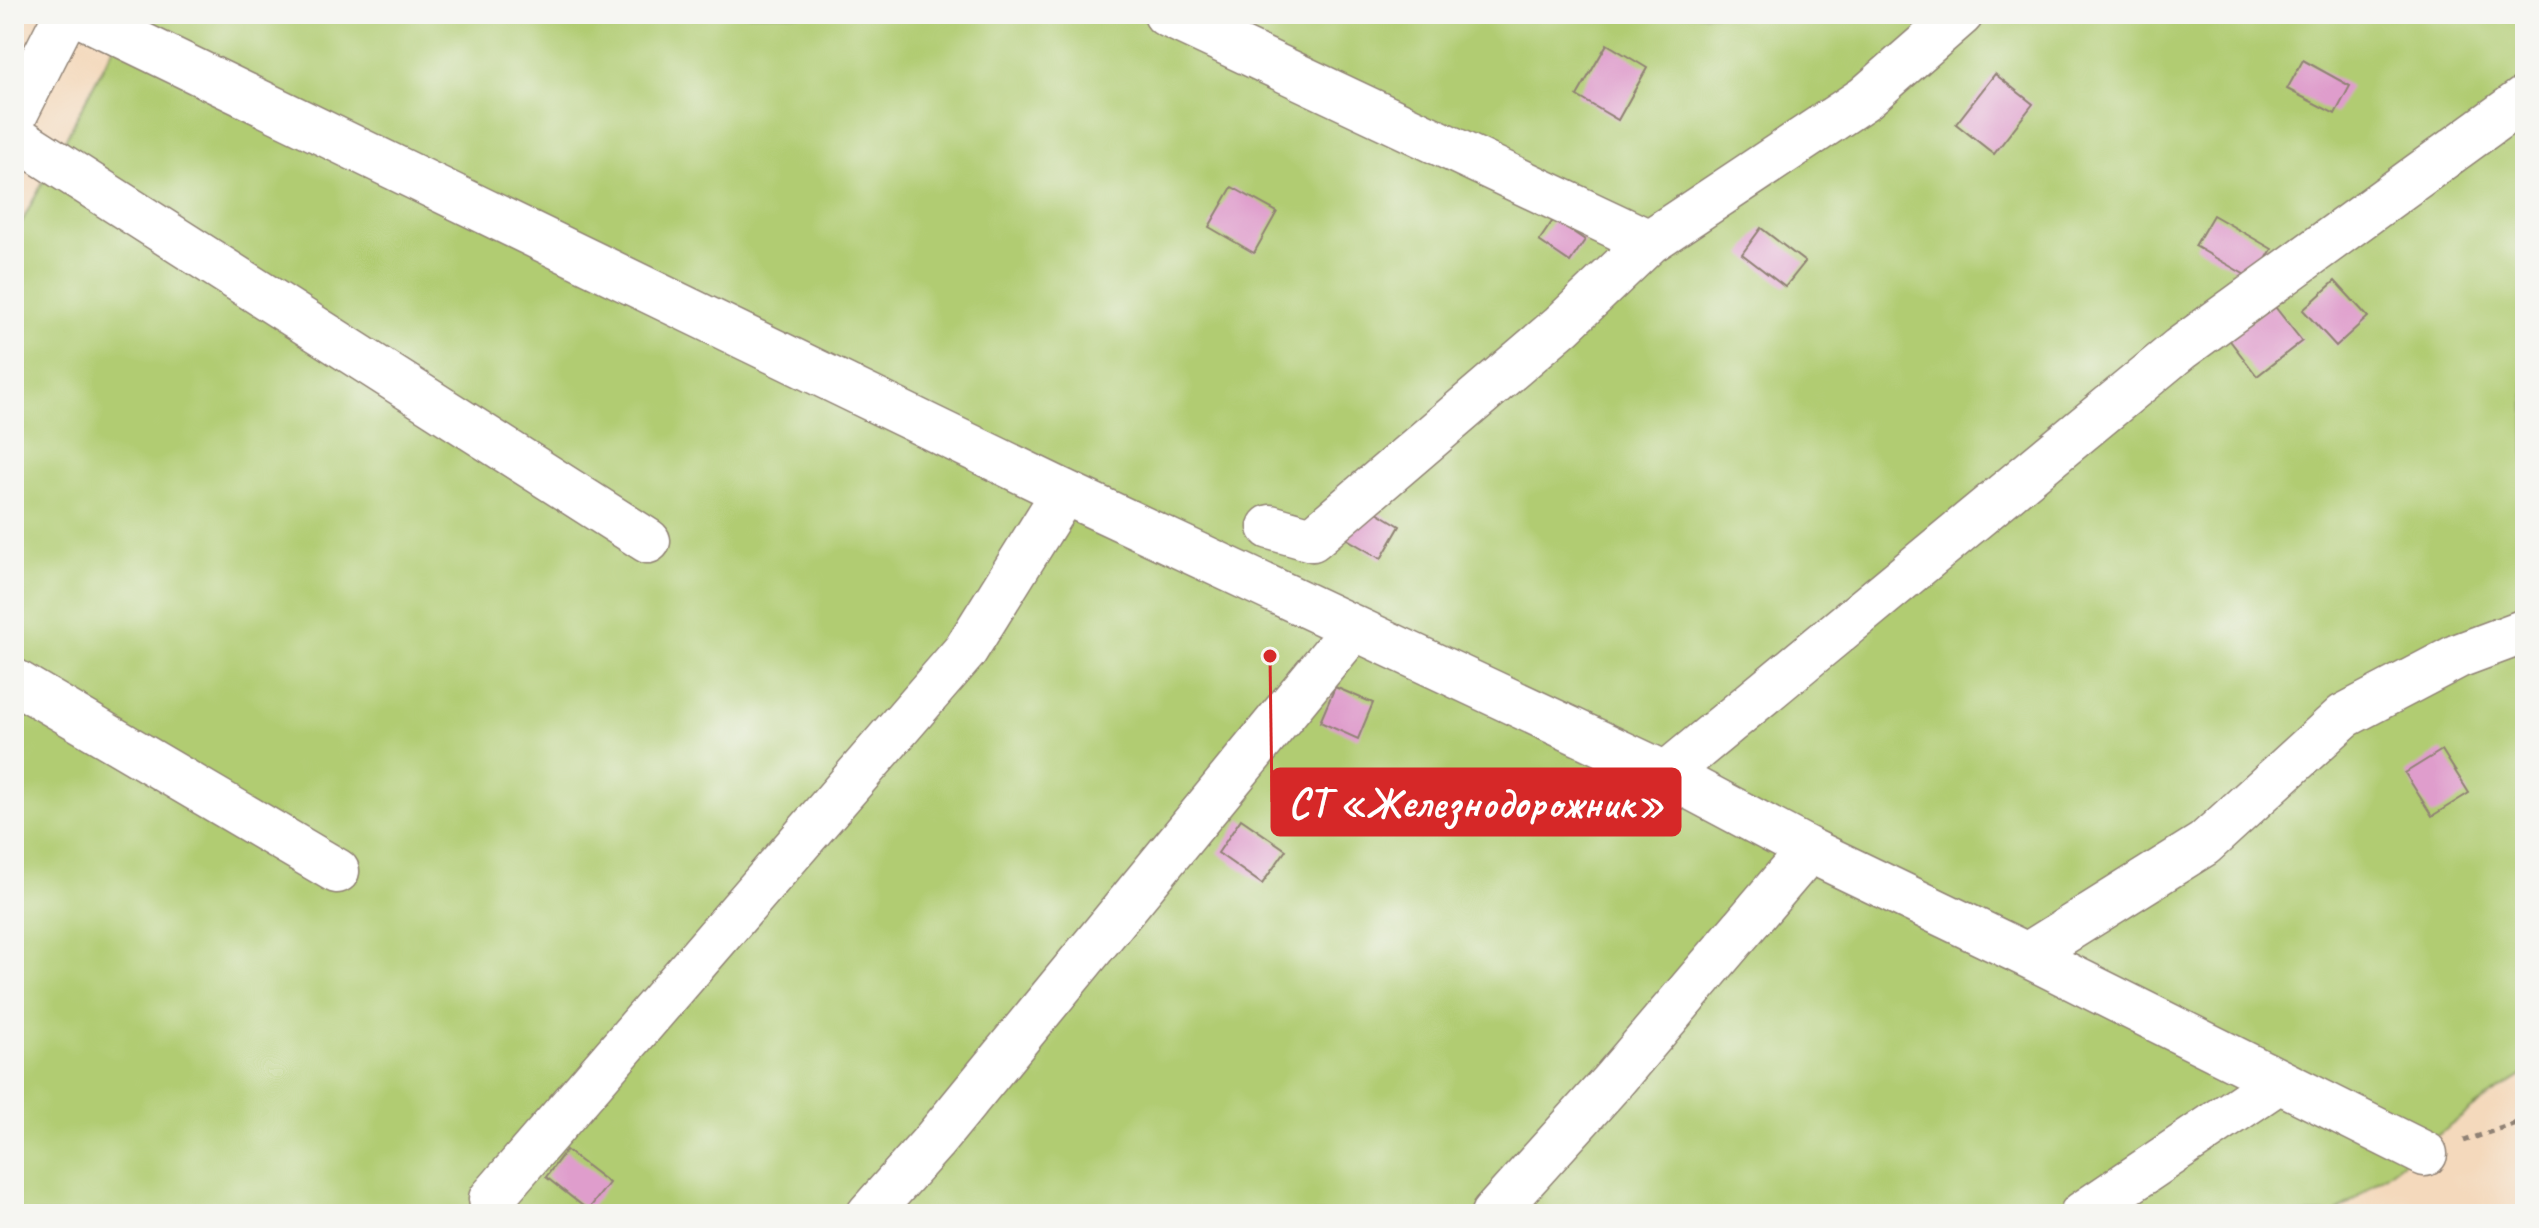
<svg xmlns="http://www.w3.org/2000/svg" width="2539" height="1228" viewBox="0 0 2539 1228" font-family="Caveat,sans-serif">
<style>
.green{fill:#b1cc72;stroke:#6e7c4e;stroke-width:2}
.building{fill:#df9dcc}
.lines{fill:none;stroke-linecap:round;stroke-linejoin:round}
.minor-casing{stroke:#908274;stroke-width:47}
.path{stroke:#908274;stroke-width:5;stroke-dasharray:6 6;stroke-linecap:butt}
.minor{stroke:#fff;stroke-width:44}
.leader{fill:none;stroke:#d62828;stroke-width:3}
.callout-dot{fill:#d62828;stroke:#f6f6f2;stroke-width:3}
.callout{fill:#d62828;stroke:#d62828;stroke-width:3}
.callout-label{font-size:42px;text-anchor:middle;font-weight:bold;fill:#fff}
</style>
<rect width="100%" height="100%" fill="#f6f6f2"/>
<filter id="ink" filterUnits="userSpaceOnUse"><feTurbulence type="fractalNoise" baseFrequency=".0125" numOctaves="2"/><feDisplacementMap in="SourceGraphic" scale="16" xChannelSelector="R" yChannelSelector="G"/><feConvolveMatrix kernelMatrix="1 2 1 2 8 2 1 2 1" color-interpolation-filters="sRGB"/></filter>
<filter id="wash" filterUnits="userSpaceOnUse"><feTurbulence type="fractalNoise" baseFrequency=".006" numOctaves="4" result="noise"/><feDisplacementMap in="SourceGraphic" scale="32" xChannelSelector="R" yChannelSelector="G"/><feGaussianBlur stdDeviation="1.8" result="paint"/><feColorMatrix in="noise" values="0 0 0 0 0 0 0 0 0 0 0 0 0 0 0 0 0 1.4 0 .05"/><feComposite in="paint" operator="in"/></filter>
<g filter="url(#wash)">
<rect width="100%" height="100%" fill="#f4d9bc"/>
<!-- green -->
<path class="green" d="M131,14H2525V1074L2485,1099L2335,1214H14V237Z"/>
<g id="blocks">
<!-- building -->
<path class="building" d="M1607,44L1647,68L1618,120L1577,96Z
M2303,60L2350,86L2335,114L2287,89Z
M1995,74L2033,104L1994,154L1956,124Z
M1232,187L1277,212L1254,253L1209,227Z
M2213,215L2272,249L2254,280L2195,246Z
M1554,219L1585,240L1570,262L1539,241Z
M1761,228L1805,262L1785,287L1742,254Z
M2335,281L2368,317L2336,346L2303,310Z
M2272,303L2302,341L2257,376L2228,338Z
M1367,506L1400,526L1381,559L1347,539Z
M1335,687L1373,703L1358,739L1320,722Z
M2442,750L2469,793L2432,816L2405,773Z
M1241,819L1286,850L1262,884L1218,853Z
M566,1150L609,1183L588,1210L546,1177Z"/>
</g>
</g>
<g filter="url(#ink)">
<use href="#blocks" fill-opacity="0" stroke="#908274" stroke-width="2"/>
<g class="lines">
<!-- minor casing -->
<g class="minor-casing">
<path id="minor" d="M78,14L1064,492L1666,774L1809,850L2027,955L2425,1154
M1166,14L1649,242
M14,117L66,14
M14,136L648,541
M1270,527L1312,539L1562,325L1649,242L1865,98L1961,14
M14,681L337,871
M1666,774L2180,349L2525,98
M2027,955L2204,844L2344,716L2458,656L2525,631
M491,1199L965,651L1064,492
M869,1214L933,1142L1354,628
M1493,1214L1612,1082L1809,850
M2082,1214L2279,1081"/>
</g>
<!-- path -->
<path class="path" d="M2464,1141L2525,1120"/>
<!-- minor -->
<use href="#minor" class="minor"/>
</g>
</g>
<!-- callouts -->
<path class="leader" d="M1270 656L1272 802"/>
<circle class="callout-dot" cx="1270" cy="656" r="8"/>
<rect class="callout" x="1272" y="769" width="408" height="66" rx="8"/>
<g class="callout-label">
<text x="1476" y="817">СТ «Железнодорожник»</text>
</g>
<!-- margin -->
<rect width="2539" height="1228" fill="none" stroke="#f6f6f2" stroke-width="48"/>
</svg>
